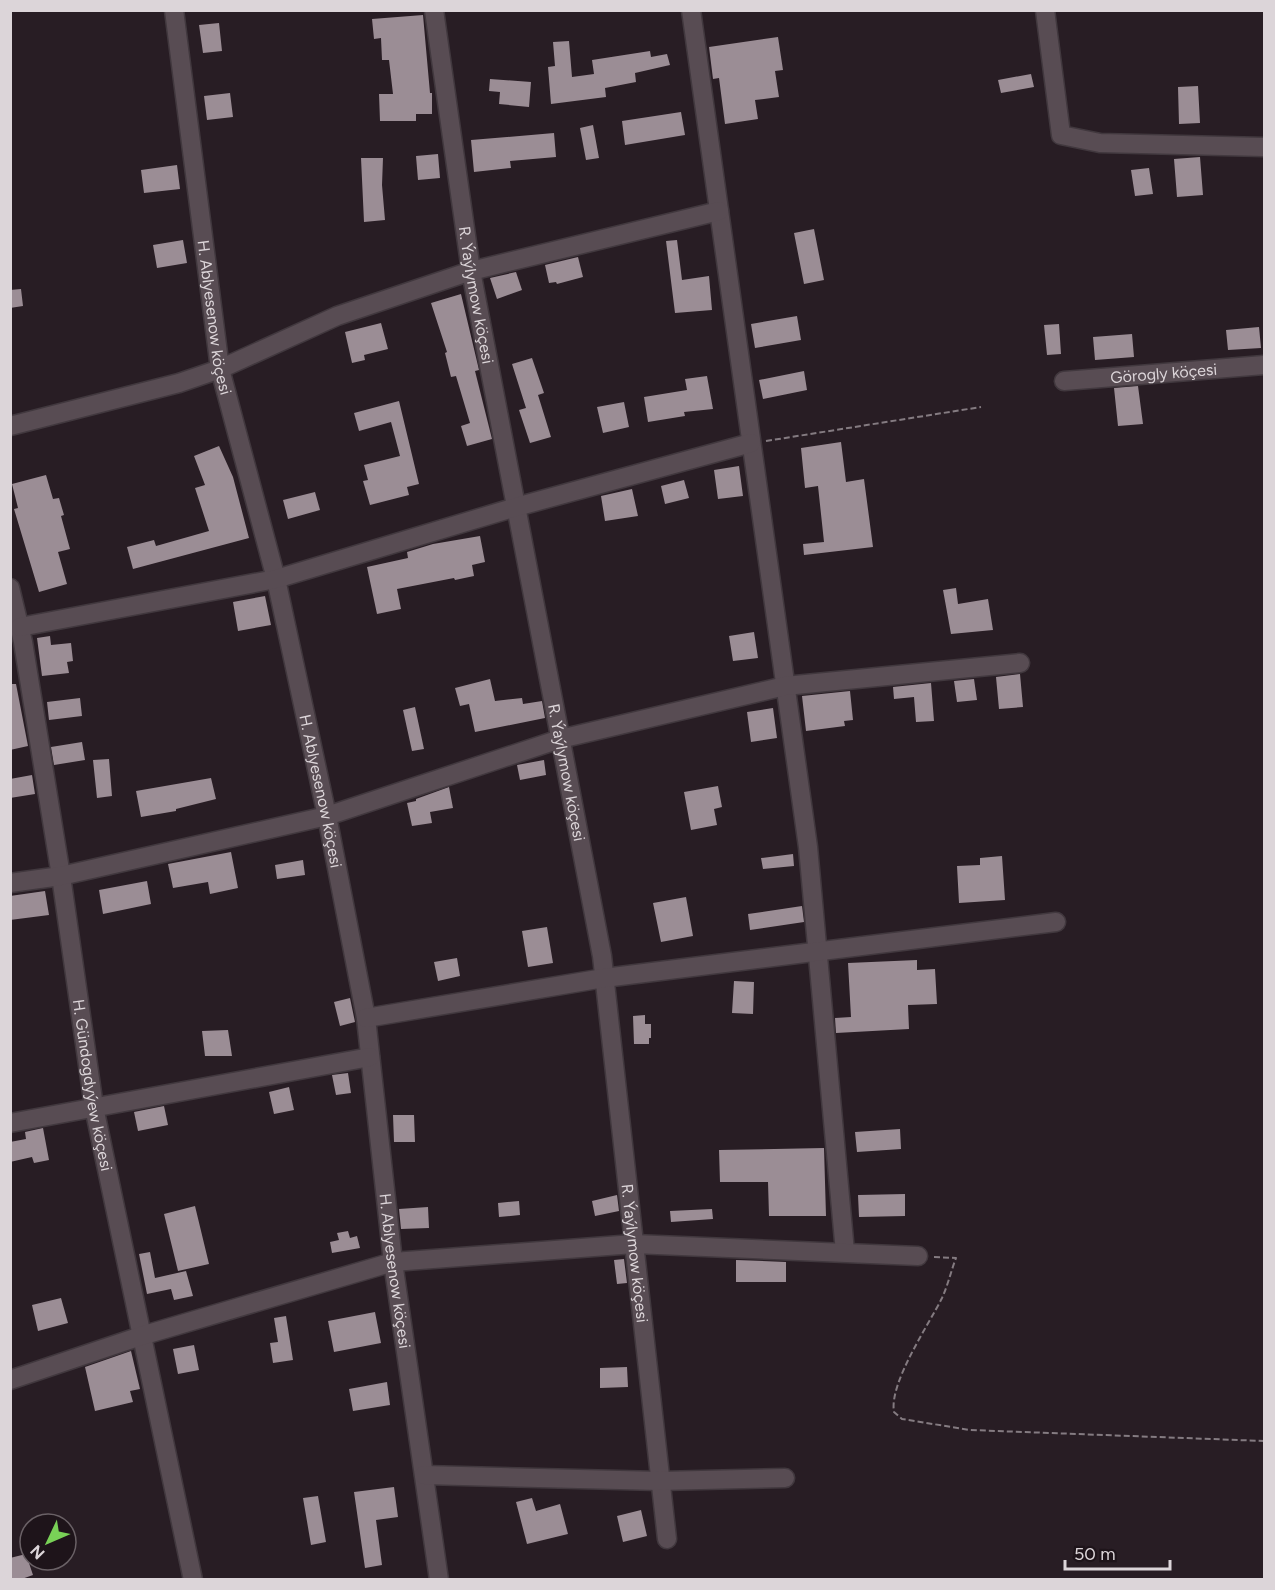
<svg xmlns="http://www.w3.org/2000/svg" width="1275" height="1590" viewBox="0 0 1275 1590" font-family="Figtree,sans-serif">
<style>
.building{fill:#9b8d95}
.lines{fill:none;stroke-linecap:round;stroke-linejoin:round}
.minor-casing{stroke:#41383e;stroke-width:21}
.path{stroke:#847b81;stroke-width:2;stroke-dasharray:6 3;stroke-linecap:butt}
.minor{stroke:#584c53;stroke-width:18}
.labels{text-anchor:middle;stroke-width:6;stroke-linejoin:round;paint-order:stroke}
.street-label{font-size:16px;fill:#dcd5d9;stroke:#1e141a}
</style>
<rect width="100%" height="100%" fill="#281d24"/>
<!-- building -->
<path class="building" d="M423,15L430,93H432V114H416V121H380L379,94H393L389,60H382L381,38L374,39L372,19Z
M219,23L222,51L203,53L199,25Z
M778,37L783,70L775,71L779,97L755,100L758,119L725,124L719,78L713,79L709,47Z
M569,41L572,77L594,74L592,60L650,51L651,57L667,54L670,65L635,73L636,82L605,88L606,97L551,104L548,67L555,66L553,42Z
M1031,74L1034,87L1001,93L998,80Z
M490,79L531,82L529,107L499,104L500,92L489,91Z
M1198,86L1200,123L1179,124L1178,87Z
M230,93L233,117L207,120L204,96Z
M681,112L685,135L625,145L622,121Z
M593,125L599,158L586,160L580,128Z
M554,133L556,157L510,161L511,168L474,172L471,140Z
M438,154L440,178L418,180L416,156Z
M1200,157L1203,195L1177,197L1174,159Z
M361,158H383L382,185L385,220L364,222Z
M177,165L180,189L144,193L141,170Z
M1149,168L1153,194L1135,196L1131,170Z
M814,229L824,280L804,284L794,233Z
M183,240L187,263L157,268L153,245Z
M677,240L682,280L709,276L712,310L675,313L666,241Z
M578,257L583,277L557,284L556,282L549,283L545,265Z
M516,272L522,290L497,299L490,278Z
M21,289L23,306L10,308V290Z
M461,294L479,370L475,371L492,439L467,446L461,426L470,423L456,376L451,377L445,353L447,352L431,303Z
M797,316L801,340L755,348L751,324Z
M381,323L388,349L364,355L365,360L352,363L345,332Z
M1059,324L1061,354L1047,355L1044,325Z
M1259,327L1261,348L1228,350L1226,330Z
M1132,334L1134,357L1095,360L1093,337Z
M532,358L544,393L538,395L551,437L530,443L519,410L526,408L512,364Z
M804,371L807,390L763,399L759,380Z
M707,376L713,409L684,412L685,416L648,422L644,397L687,390L685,379Z
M1138,386L1143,424L1118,426L1114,388Z
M399,401L419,484L407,487L409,495L370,505L363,481L368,480L364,465L400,456L391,422L359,431L354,413Z
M624,402L629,427L603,433L597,407Z
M841,442L846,482L864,479L873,547L804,555L803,544L824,542L818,486L805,488L801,448Z
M219,446L233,477L249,538L133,569L127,547L154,540L156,546L209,531L195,488L205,485L194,456Z
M739,466L743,496L718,499L714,470Z
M46,475L53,499L59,498L64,515L61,516L70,549L58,552L67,584L39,592L14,509L18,508L12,484Z
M684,480L689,498L665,504L661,486Z
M632,489L638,516L605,521L601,496Z
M315,492L320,510L288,519L283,500Z
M480,536L485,562L472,565L474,576L455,580L454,578L397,589L401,609L377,614L367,567L408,558L407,552L433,544Z
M956,588L958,604L988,599L993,630L951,634L943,590Z
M265,596L271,625L238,631L233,602Z
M754,632L758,658L733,661L729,636Z
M50,636L51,645L71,643L73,661L67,662L69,673L42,676L37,638Z
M1020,674L1023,707L999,709L996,677Z
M490,679L495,701L522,698L523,704L542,701L545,718L475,732L469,704L460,706L455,688Z
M974,679L977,700L957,702L954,681Z
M931,683L934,721L916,722L914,697L894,699L893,687Z
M10,684H16L28,746L10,750Z
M850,691L853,720L844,721L845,726L806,731L802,696Z
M80,698L82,716L49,720L47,702Z
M415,707L424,749L412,751L403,710Z
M773,708L777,738L751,742L747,712Z
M82,742L85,760L54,765L51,747Z
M109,759L112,796L97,798L93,760Z
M544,760L546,775L520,780L517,765Z
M32,775L35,794L10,798V779Z
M211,778L216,799L176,809V811L141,817L136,791Z
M718,786L722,807L714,809L717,825L691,830L684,792Z
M449,787L453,808L430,812L432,823L412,826L407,803L416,801V799Z
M231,852L238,888L210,894L208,882L173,888L168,864Z
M793,854L794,866L763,869L761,858Z
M1002,856L1005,900L959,903L957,866L980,865V858Z
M303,860L305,875L277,879L275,865Z
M147,881L151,904L103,914L99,890Z
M45,891L49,915L10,920V896Z
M686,897L693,936L661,942L653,903Z
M802,906L804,922L750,930L748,914Z
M547,927L553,963L528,967L522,931Z
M457,958L460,976L438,981L434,962Z
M917,960V970L935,969L937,1004L908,1005L909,1029L836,1033L835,1018L851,1017L848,963Z
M734,981L754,982L753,1014L732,1013Z
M350,998L355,1022L340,1026L334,1002Z
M645,1015V1024H651V1038H649V1044H634L633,1016Z
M228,1030L232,1056H205L202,1031Z
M348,1073L351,1093L336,1095L332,1075Z
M289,1087L294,1110L274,1114L269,1092Z
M164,1106L168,1125L138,1131L134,1112Z
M393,1115H414L415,1142H394Z
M43,1128L49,1160L34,1163L32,1157L10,1162V1142L26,1139L25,1132Z
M900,1129L901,1149L857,1152L855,1132Z
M824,1148L826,1216H769L768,1182H720L719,1150Z
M905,1194V1216L859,1217L858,1195Z
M617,1195L619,1211L595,1216L592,1201Z
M519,1201L520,1215L499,1217L498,1203Z
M195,1206L209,1264L178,1271L164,1214Z
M428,1207L429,1228L401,1229L399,1209Z
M712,1209L713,1219L671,1222L670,1211Z
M348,1231L350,1238L357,1236L360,1248L332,1253L330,1242L339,1240L337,1233Z
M150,1252L155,1278L186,1271L193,1296L174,1300L171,1289L147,1294L139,1254Z
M624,1259L627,1283L617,1284L614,1260Z
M736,1260L786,1262V1282H736Z
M61,1298L68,1323L38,1331L32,1305Z
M375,1312L381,1343L334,1352L328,1321Z
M286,1316L293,1360L273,1363L270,1343L278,1342L274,1318Z
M194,1345L199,1370L178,1374L173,1349Z
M131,1351L140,1389L130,1391L133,1402L95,1411L85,1367Z
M627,1367L628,1387L600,1388V1368Z
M387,1382L390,1405L353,1411L349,1389Z
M394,1487L398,1517L376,1520L382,1565L365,1568L354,1492Z
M318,1496L326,1542L311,1545L303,1498Z
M532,1498L536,1511L560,1504L568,1534L527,1544L516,1502Z
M641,1510L647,1536L623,1542L617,1516Z
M26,1554L33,1575L19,1580H10V1558Z"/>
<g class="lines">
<!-- minor casing -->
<g class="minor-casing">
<g id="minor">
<path id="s1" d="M174,10L220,369L276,579L327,816L366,1018L393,1262L439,1580"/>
<path id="s2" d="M434,10L471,271L602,956L667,1539"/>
<path d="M691,10L808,847L845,1252"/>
<path d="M1045,10L1061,135L1100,143L1264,147"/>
<path id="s3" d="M1064,381L1264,365"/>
<path d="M10,426L179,383L220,369L337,316L471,271L719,211"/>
<path id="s4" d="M10,588L23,642L61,876L94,1107L193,1580"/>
<path d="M20,627L276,579L516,507L751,443"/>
<path d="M10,883L61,876L327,816L560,739L785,686L1020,663"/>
<path d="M366,1018L604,978L1056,922"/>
<path d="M10,1123L370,1057"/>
<path d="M10,1380L141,1336L393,1262L634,1244L918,1256"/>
<path d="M424,1475L660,1481L785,1478"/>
</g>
</g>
<!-- path -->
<path class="path" d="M766,441L981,407
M934,1257L956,1258C951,1271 948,1285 942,1298C928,1326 889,1383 894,1412L902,1419L970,1430L1264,1441"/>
<!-- minor -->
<use href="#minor" class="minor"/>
</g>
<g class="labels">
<!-- street labels -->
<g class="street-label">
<text dy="6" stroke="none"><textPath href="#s2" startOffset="288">R. Ýaýlymow köçesi</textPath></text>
<text dy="6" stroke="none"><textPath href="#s1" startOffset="310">H. Ablyesenow köçesi</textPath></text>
<text dy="6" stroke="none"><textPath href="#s3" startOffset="100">Görogly köçesi</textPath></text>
<text dy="6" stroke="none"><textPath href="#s2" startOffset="774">R. Ýaýlymow köçesi</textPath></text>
<text dy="6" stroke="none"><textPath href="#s1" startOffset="796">H. Ablyesenow köçesi</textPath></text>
<text dy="6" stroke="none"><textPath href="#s4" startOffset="504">H. Gündogdyýew köçesi</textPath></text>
<text dy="6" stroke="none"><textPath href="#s2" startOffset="1260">R. Ýaýlymow köçesi</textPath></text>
<text dy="6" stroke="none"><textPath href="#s1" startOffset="1282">H. Ablyesenow köçesi</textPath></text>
</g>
</g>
<!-- border -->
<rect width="1275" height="1590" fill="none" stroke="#dcd5d9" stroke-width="24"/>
<!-- north arrow -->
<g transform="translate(48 1542) rotate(226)"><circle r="28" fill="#1e141a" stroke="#6a6166" stroke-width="1.5"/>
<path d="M0-4.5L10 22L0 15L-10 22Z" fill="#79d157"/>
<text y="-9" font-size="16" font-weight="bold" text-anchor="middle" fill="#dcd5d9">N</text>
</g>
<!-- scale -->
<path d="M1065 1560v9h105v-9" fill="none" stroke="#dcd5d9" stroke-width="3"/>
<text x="1074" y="1560" font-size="18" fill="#dcd5d9" stroke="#1e141a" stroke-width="4.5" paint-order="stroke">50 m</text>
</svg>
